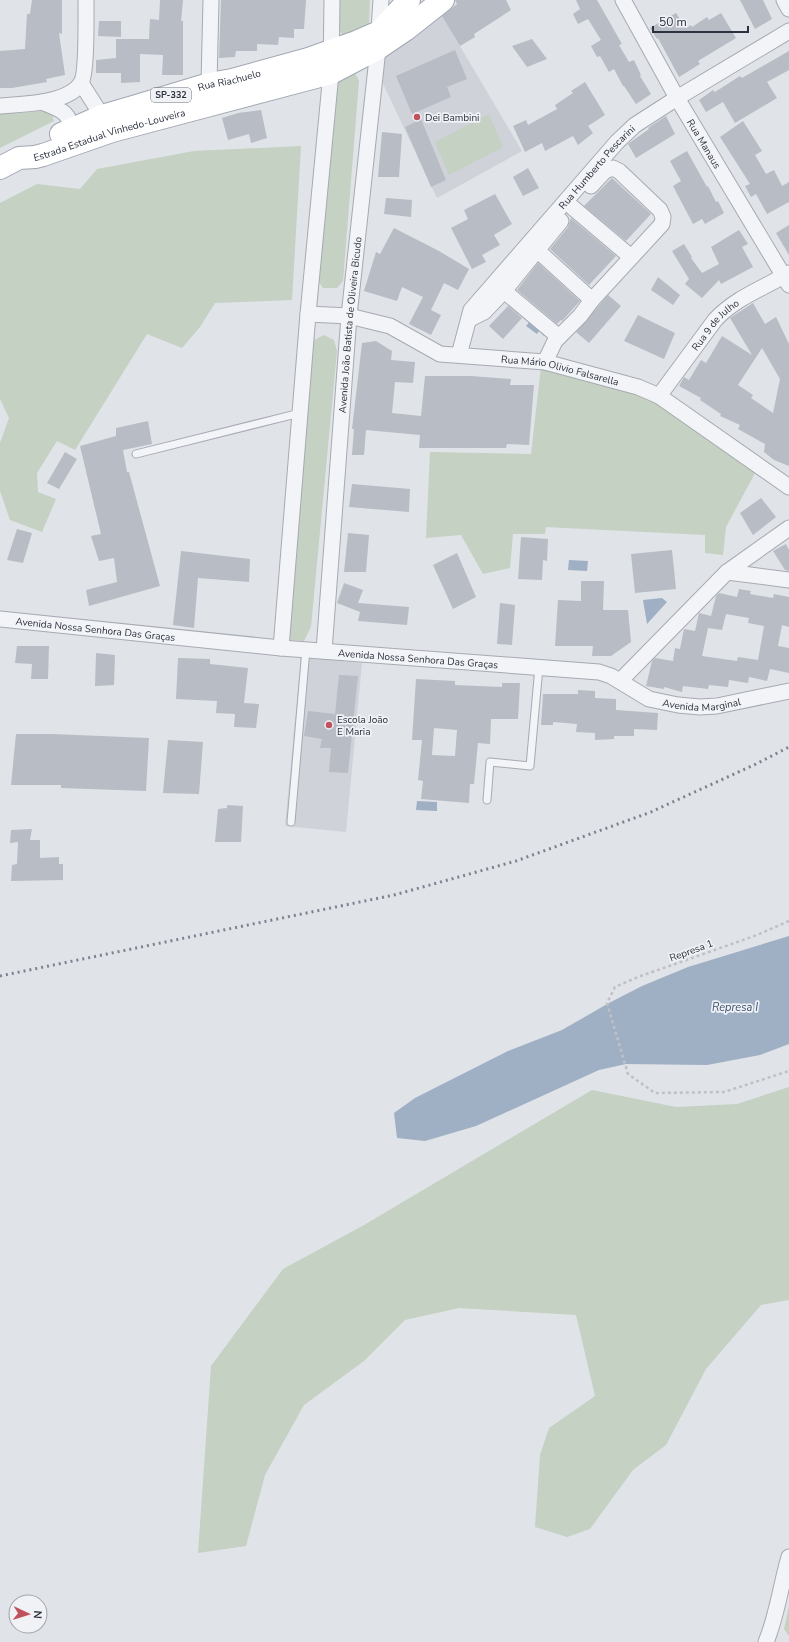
<svg xmlns="http://www.w3.org/2000/svg" width="789" height="1642" viewBox="0 0 789 1642" font-family="'Nunito Sans',sans-serif">
<style>
.built{fill:#cfd2d9}
.green{fill:#c5d1c2}
.water{fill:#9fafc4}
.building{fill:#b8bcc4;fill-rule:evenodd}
.lines{fill:none;stroke-linecap:round;stroke-linejoin:round}
.service-casing{stroke:#a6aab2;stroke-width:9}
.minor-casing{stroke:#a6aab2;stroke-width:17}
.primary-casing{stroke:#a1a7b2;stroke-width:24}
.path{stroke:#bfc1c7;stroke-width:2.5;stroke-dasharray:3 3;stroke-linecap:butt}
.service{stroke:#f3f4f7;stroke-width:7}
.minor{stroke:#f3f4f7;stroke-width:15}
.primary{stroke:#fff;stroke-width:22}
.rail{stroke:#7c8290;stroke-width:3;stroke-dasharray:2 4;stroke-linecap:butt}
.poi-dot{fill:#c0525e;stroke:#f0f2f6;stroke-width:1.5}
.labels{text-anchor:middle;stroke-width:3.5;stroke-linejoin:round;paint-order:stroke}
.shield{fill:#f0f2f6;stroke:#666b75;stroke-width:1}
.shield-label{font-size:9px;font-weight:bold;fill:#2b313e}
.street-label{font-size:10px;fill:#2b313e;stroke:#f0f2f6}
.poi-label{font-size:10px;fill:#2b313e;stroke:#f0f2f6;text-anchor:start}
.water-label{font-size:11px;font-style:italic;fill:#394e6d;stroke:#f0f2f6}
</style>
<rect width="100%" height="100%" fill="#e0e3e8"/>
<!-- built -->
<path class="built" d="M441,14L522,151L437,198L379,75L382,52Z
M301,657L362,663L346,832L285,826Z"/>
<!-- green -->
<path class="green" d="M338,0H370L369,24L346,38L337,29Z
M343,72L355,73L359,81L343,281L337,288H323L317,279L338,76Z
M42,110L52,115L54,121L0,148V113Z
M489,114L503,147L449,175L435,142Z
M301,146L292,300L215,303L200,327L182,348L147,334L75,450L57,441L37,473L38,492L56,499L42,532L10,520L0,491V443L9,418L0,399V203L37,184L80,189L97,169L194,151Z
M324,335L334,340L337,351L311,627L304,641L287,640L310,348L314,340Z
M541,367L650,398L755,473L726,527L723,555L705,553V535L546,527L545,534H513L510,568L483,574L461,535L426,538L430,452L531,454Z
M789,1087V1300L761,1305L706,1369L666,1445L633,1470L590,1529L567,1537L535,1527L540,1455L549,1428L595,1396L576,1315L459,1308L405,1320L364,1361L304,1405L265,1475L246,1546L198,1553L211,1366L283,1269L364,1225L592,1090L676,1107L737,1104Z
M789,1606V1636L784,1629Z"/>
<!-- water -->
<path class="water" d="M532,319L547,332L544,336L539,331L537,334L526,326Z
M569,560L588,561L587,571L568,570Z
M662,598L667,602L647,624L643,600Z
M417,801L437,802V811L416,810Z
M789,936V1044L760,1055L707,1065L626,1064L599,1070L476,1126L425,1141L397,1138L394,1113L415,1098L508,1051L562,1030L609,1003L642,986L688,967Z"/>
<!-- building -->
<path class="building" d="M32,0H62V34L59,33L65,75L46,79L47,82L12,88H0V51L25,49L27,14H30Z
M160,0H183L181,21H183V75H162L163,55L140,54V82L121,83V73H96V60L116,58V39H149L150,19L159,20Z
M221,0H306L304,29H294V38L279,37L278,45L257,44V51H236L235,57L219,58Z
M455,0H506L511,10L474,34L475,37L460,46L442,16L457,4Z
M576,0H597L622,44L619,45L629,62L634,60L641,75L640,76L651,94L636,104L624,86H623L614,69L609,72L600,56L597,57L591,46L601,40L588,19L578,24L573,14L580,9Z
M740,0H763L772,19L755,29Z
M676,13L686,28L691,25L692,27L707,17L709,20L721,13L736,38L698,61L700,64L679,77L658,38L657,39L650,28Z
M99,21H121V37L98,36Z
M532,39L547,59L527,67L512,46Z
M455,50L467,79L447,87L451,97L412,114L396,76Z
M789,51V70L767,82L777,98L735,123L723,102L706,112L699,100L713,90L715,92L740,76L742,78Z
M585,82L605,115L588,126L593,133L578,145L573,136L545,151L542,143L525,152L513,126L526,120L528,125L557,109L555,105L573,93L571,91Z
M261,110L267,138L251,143L249,134L228,140L222,118L238,113Z
M666,116L675,134L636,158L628,144L649,129L648,128Z
M421,119L446,180L431,187L405,127Z
M743,121L762,151L755,155L766,174L774,170L782,186L789,182V202L767,214L756,194L751,197L745,186L750,184L720,137Z
M382,132L402,134L399,177H378Z
M687,151L707,187L708,186L716,202L718,201L724,213L705,224L702,219L693,224L673,186L681,181L670,161Z
M528,168L539,188L523,196L513,177Z
M612,178L651,214L626,241L584,206Z
M495,194L512,224L494,235L500,245L482,255L486,262L472,269L451,228L468,219L464,210Z
M386,198L412,200L411,217L384,214Z
M571,218L616,256L589,285L550,249L568,227Z
M789,225V255L776,233Z
M394,228L439,251L469,269L458,290L444,283L431,310L441,315L431,335L409,324L423,297L402,287L397,301L364,291L376,252L380,254Z
M739,230L748,244L742,247L753,267L721,284L719,280L702,298L685,284L689,279L672,251L684,244L692,257L691,258L702,273L719,264L711,247Z
M538,263L580,301L562,321L561,320L557,324L517,290Z
M658,277L680,295L673,305L651,290Z
M608,295L621,306L589,343L576,332Z
M753,303L765,324L776,317L789,344V466L774,460L764,452L765,444L738,429L740,425L720,416L721,414L700,400L701,398L679,386L684,377L689,380L701,360L706,363L722,336L752,355L730,318ZM762,348L780,379L773,413L751,398L753,395L738,385Z
M508,306L522,318L503,339L489,326Z
M638,315L675,333L664,359L624,341Z
M376,341L392,351L391,360L415,362L413,383L395,382L392,413L421,416L425,376H471L511,379L510,385H534L529,445L507,444L506,448H419L420,435L366,430L364,455H352L354,429H352L362,343Z
M148,421L152,444L123,450L127,472H129L160,586L89,606L86,590L117,582L114,558L99,561L91,536L101,534L80,446L116,436V428Z
M65,452L77,459L59,489L47,483Z
M352,484L410,489L409,512L349,507Z
M761,498L776,517L753,535L740,513Z
M17,529L32,533L23,563L7,560Z
M348,533L369,535L366,572H344Z
M521,537L548,539L547,561L543,560L542,580L518,579Z
M786,544L789,550V571L785,570L773,551Z
M672,550L676,589L635,593L631,554Z
M181,551L250,559L249,582L198,578L194,628L173,625Z
M457,553L476,597L453,609L433,565Z
M581,581H604L603,610H628L631,642L611,656H592L593,646H555L558,600L581,601Z
M344,583L363,590L358,603L409,607L407,625L358,621L360,612L337,603Z
M739,589L751,591L750,594L773,598L774,594L789,597V627L782,625L778,646L789,648V673L770,669L767,681L749,677L748,683L729,680L728,687L709,685L708,689L683,686L682,692L664,687V689L646,686L652,661L655,658L673,661L675,648L680,649L684,629L695,631L699,613L711,616L716,596L719,593L737,597ZM726,614L749,618L748,623L764,626L758,660L738,657L737,661L702,656L708,628L722,630Z
M500,603L515,605L512,645L497,644Z
M17,646H49L48,679H31L32,664L15,663Z
M96,653L115,655L114,685L95,686Z
M178,658L210,659V664L248,668L244,703L259,704L256,728L234,727L235,714L216,713L217,701L176,699Z
M339,675L358,676L348,773L329,772L331,748H320L322,739L304,736L308,711L335,714Z
M416,679L455,681V685L502,687V683H520L518,719H491L490,744L478,743L474,784H470L469,803L421,799L423,781L418,780L422,740H412ZM434,728L457,730L455,756L432,755Z
M578,690L595,691V698L616,699V710L658,713L657,730L634,729V736H614V739L595,740V733L576,732L577,724L553,722V725H541L543,694H578Z
M16,734H52L149,738L146,791L61,788V785H11Z
M168,740L203,742L199,794L163,793Z
M227,805L243,806L241,842H215L218,809L227,808Z
M32,829L30,840H40V858L59,857V864H63V880L11,881L12,865L17,864L18,842L10,843L11,830Z"/>
<g class="lines">
<!-- service casing -->
<g class="service-casing">
<path id="service" d="M136,454L300,413
M487,800L490,762L530,766L539,667
M291,822L306,649"/>
</g>
<!-- minor casing -->
<g class="minor-casing">
<g id="minor">
<path id="s1" d="M623,0L677,98L789,285"/>
<path d="M784,0L789,9"/>
<path d="M81,83L102,116"/>
<path d="M209,84L211,0"/>
<path d="M42,102C57,109 71,111 71,130"/>
<path d="M0,106C22,104 68,104 81,83C87,74 86,14 86,0"/>
<path d="M572,207L631,257"/>
<path d="M537,250L592,300"/>
<path d="M504,291L559,337"/>
<path id="s2" d="M308,314L349,316L390,326L440,354L545,362L638,387L659,396L789,487"/>
<path d="M470,319L484,312L504,291L561,221"/>
<path id="s3" d="M459,355L471,310L617,142L635,125L677,98L789,31"/>
<path d="M545,362L555,341L580,316L592,300L662,224L663,217L660,210L619,171L613,168L605,171L591,186"/>
<path id="s4" d="M659,396L715,320C735,298 764,288 789,273"/>
<path d="M727,572L789,580"/>
<path id="s5" d="M0,619L281,648L599,672L611,676L649,699L678,705L700,707L717,706L789,691"/>
<path d="M281,648L308,314L331,73L332,0"/>
<path id="s6" d="M324,651L349,316L377,58L381,0"/>
<path d="M620,681L727,572L789,528"/>
<path d="M766,1642C777,1616 781,1584 789,1557"/>
</g>
</g>
<!-- primary casing -->
<g class="primary-casing">
<g id="primary">
<path id="s7" d="M61,134L102,116L133,107L209,84L232,80L308,59L356,42L379,32L409,0"/>
<path id="s8" d="M0,168L19,158L35,157L43,155L112,131L331,73L377,49L405,30L443,0"/>
</g>
</g>
<!-- path -->
<path class="path" d="M789,921L757,935L638,977L615,987L607,1003L628,1074L655,1093L724,1092L789,1071"/>
<!-- service -->
<use href="#service" class="service"/>
<!-- minor -->
<use href="#minor" class="minor"/>
<!-- primary -->
<use href="#primary" class="primary"/>
<!-- rail -->
<path class="rail" d="M0,976L394,895L516,861L651,812L756,764L789,747"/>
</g>
<!-- markers -->
<g class="poi-dot">
<circle cx="417" cy="117" r="4"/>
<circle cx="329" cy="725" r="4"/>
</g>
<g class="labels">
<!-- shield labels -->
<rect class="shield" x="151" y="88" width="40" height="14" rx="3"/>
<g class="shield-label">
<text x="171" y="98">SP-332</text>
</g>
<!-- street labels -->
<g class="street-label">
<text dy="4" stroke="none"><textPath href="#s7" startOffset="177">Rua Riachuelo</textPath></text>
<text dy="4" stroke="none"><textPath href="#s8" startOffset="115">Estrada Estadual Vinhedo-Louveira</textPath></text>
<text dy="4" stroke="none"><textPath href="#s1" startOffset="165">Rua Manaus</textPath></text>
<text dy="4" stroke="none"><textPath href="#s3" startOffset="237">Rua Humberto Pescarini</textPath></text>
<text dy="4" stroke="none"><textPath href="#s6" startOffset="327">Avenida João Batista de Oliveira Bicudo</textPath></text>
<text dy="4" stroke="none"><textPath href="#s4" startOffset="91">Rua 9 de Julho</textPath></text>
<text dy="4" stroke="none"><textPath href="#s2" startOffset="262">Rua Mário Olivio Falsarella</textPath></text>
<text dy="4" stroke="none"><textPath href="#s5" startOffset="96">Avenida Nossa Senhora Das Graças</textPath></text>
<text dy="4" stroke="none"><textPath href="#s5" startOffset="420">Avenida Nossa Senhora Das Graças</textPath></text>
<text dy="4" stroke="none"><textPath href="#s5" startOffset="712">Avenida Marginal</textPath></text>
<text transform="translate(691 950) rotate(-20)" y="4">Represa 1</text>
</g>
<!-- poi labels -->
<g class="poi-label">
<text x="425" y="121">Dei Bambini</text>
<text x="337" y="723">Escola João<tspan x="337" dy="12">E Maria</tspan></text>
</g>
<!-- water labels -->
<g class="water-label">
<text x="735" y="1011">Represa I</text>
</g>
</g>
<!-- north arrow -->
<g transform="translate(28 1614) rotate(94)"><circle r="19" fill="#f0f2f6" stroke="#a1a5ac"/>
<path d="M0-3L7 15L0 10L-7 15Z" fill="#c0525e"/>
<text y="-6" font-size="11" font-weight="bold" text-anchor="middle" fill="#2b313e">N</text>
</g>
<!-- scale -->
<path d="M653 26v6h95v-6" fill="none" stroke="#2b313e" stroke-width="2"/>
<text x="659" y="26" font-size="12" fill="#2b313e" stroke="#f0f2f6" stroke-width="3" paint-order="stroke">50 m</text>
</svg>
